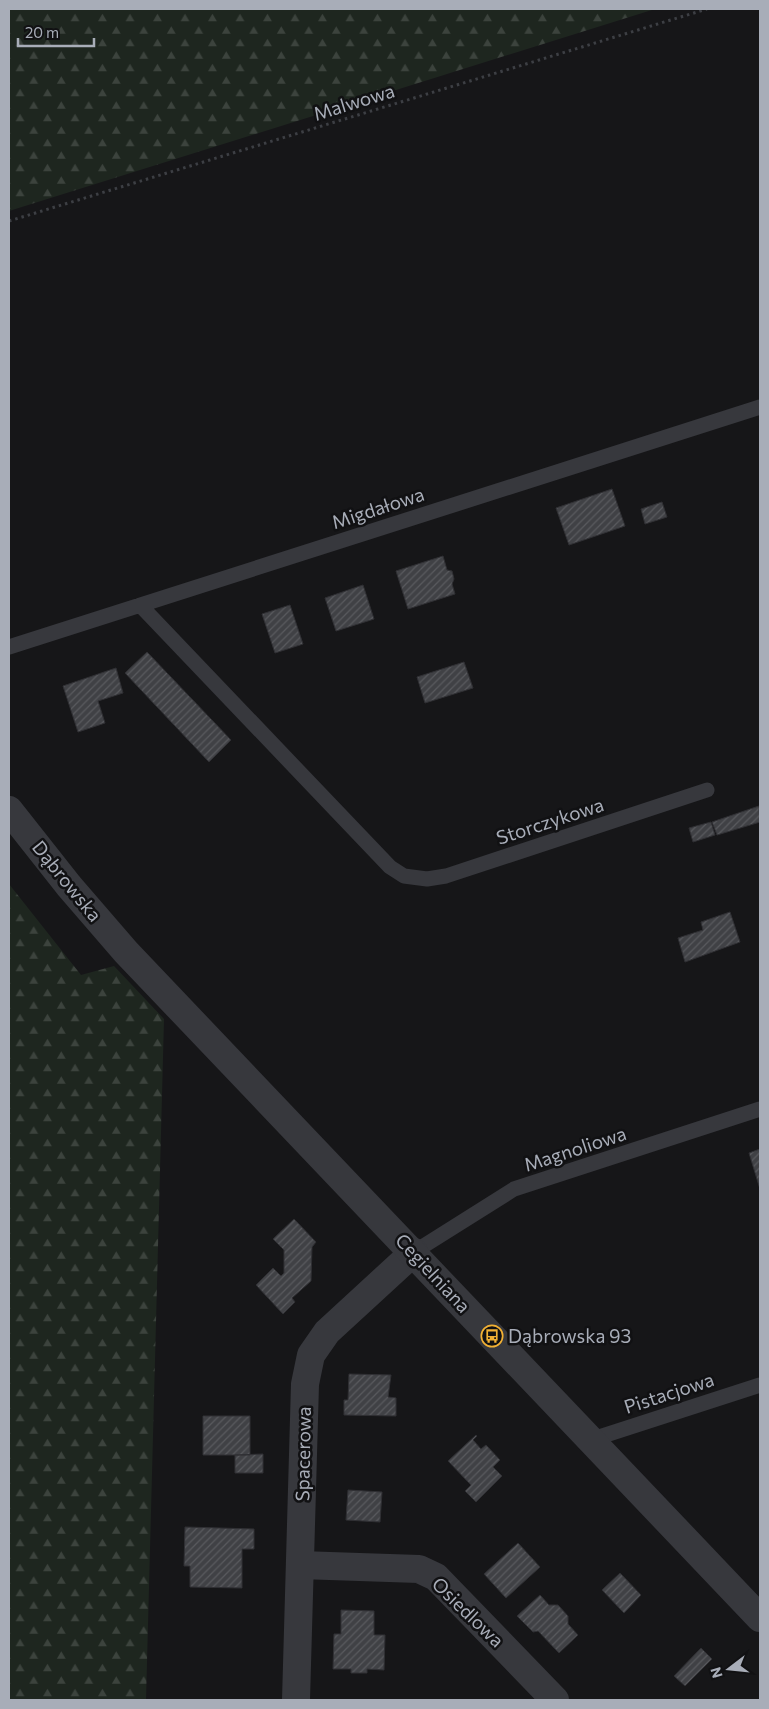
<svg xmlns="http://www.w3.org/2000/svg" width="769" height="1709" viewBox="0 0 769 1709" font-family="Commissioner,sans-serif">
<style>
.forest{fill:url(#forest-firs)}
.building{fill:url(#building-hatch);stroke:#303034}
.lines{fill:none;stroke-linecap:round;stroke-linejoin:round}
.path{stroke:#3d3f44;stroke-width:3;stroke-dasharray:2.5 4;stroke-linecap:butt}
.service{stroke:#37383d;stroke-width:15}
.minor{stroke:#37383d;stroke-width:28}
.tertiary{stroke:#37383d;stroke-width:28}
.labels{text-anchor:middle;stroke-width:5;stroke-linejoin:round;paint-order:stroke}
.street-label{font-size:19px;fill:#a8adb8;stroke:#111113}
.poi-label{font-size:19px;fill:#a8adb8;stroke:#111113;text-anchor:start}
</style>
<defs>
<pattern id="forest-firs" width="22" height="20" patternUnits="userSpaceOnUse" patternTransform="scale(1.25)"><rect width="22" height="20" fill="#1e261f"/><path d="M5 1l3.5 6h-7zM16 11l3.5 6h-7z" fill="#3c433d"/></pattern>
<pattern id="building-hatch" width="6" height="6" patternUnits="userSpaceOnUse" patternTransform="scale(1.25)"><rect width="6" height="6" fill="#404145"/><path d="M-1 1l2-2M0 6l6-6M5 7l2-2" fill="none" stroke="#595a5e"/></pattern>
</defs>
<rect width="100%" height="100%" fill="#161618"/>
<!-- forest -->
<path class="forest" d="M9,9H655L9,211Z
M9,884L81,975L114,966L164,1019L146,1700H9Z"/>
<!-- building -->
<path class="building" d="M612,489L625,526L569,545L556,508Z
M662,502L667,517L645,524L641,509Z
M443,556L447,570L452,571L454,579L452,584L455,594L408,609L396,571Z
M363,585L374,619L336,631L325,598Z
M290,605L303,644L275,653L262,614Z
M147,652L231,740L209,762L125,673Z
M464,662L473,688L425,703L417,677Z
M116,668L123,693L98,701L105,723L78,732L63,686Z
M759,806L760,822L717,835L712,822Z
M711,822L715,835L693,842L689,828Z
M730,912L740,942L685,962L678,938L703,930L701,922Z
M760,1149V1189L749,1153Z
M294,1219L316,1242L312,1247L311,1281L292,1298L295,1302L283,1314L256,1285L273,1268L281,1276L284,1273V1250L273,1239Z
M349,1374L391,1375L388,1397L396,1398V1416L344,1415V1400H348Z
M203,1416H250V1455H203Z
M476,1435L477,1436L473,1440L481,1449L486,1445L500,1460L493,1467L502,1476L476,1502L465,1491L471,1485L448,1461Z
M263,1454V1473H235V1455Z
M348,1490L382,1492L380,1522L346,1520Z
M185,1527L254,1529V1549H242V1588L190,1587V1566H184Z
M518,1543L540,1567L506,1598L484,1574Z
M620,1573L641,1595L624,1613L602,1590Z
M540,1595L549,1605H558L568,1616V1624L578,1635L559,1653L538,1631L533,1632L517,1616Z
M341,1610L374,1611V1635H385L384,1670L367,1669V1673H351V1669H333L334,1634H341Z
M701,1648L712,1659L685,1686L674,1676Z"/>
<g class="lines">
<!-- path -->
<path class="path" d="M9,221L707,9"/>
<!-- service -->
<path class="service" d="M140,605L390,867L404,876L427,879L446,876L707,790
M9,647L760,407
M414,1252L514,1189L760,1109
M590,1440L760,1385"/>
<!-- minor -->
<path class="minor" d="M300,1565L419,1569L436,1577L555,1700
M296,1700L305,1384L311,1355L327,1332L414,1252"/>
<!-- tertiary -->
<path class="tertiary" d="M9,810L69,886L126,952L760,1618"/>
</g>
<!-- icons -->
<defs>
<g id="bus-ring" transform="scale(1.125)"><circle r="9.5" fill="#111113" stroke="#f2b134" stroke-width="1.5"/><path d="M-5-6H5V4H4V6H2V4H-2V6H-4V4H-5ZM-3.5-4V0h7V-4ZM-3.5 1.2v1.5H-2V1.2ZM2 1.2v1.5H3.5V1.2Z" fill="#f2b134"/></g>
</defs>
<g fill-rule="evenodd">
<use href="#bus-ring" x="492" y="1336"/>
</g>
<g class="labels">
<!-- street labels -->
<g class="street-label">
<text transform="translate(354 102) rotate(-17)" y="7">Malwowa</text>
<text transform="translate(378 508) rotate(-18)" y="7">Migdałowa</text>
<text transform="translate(550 821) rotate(-18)" y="7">Storczykowa</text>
<text transform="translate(67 881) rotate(51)" y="7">Dąbrowska</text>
<text transform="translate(575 1149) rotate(-18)" y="7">Magnoliowa</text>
<text transform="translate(433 1273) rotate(47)" y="7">Cegielniana</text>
<text transform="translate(669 1393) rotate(-18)" y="7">Pistacjowa</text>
<text transform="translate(303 1454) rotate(-89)" y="7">Spacerowa</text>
<text transform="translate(468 1612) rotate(44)" y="7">Osiedlowa</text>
</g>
<!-- poi labels -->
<g class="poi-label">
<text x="508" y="1343">Dąbrowska 93</text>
</g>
</g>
<!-- border -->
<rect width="769" height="1709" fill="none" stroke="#a8adb8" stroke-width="20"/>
<!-- north arrow -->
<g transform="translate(729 1669) rotate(254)" stroke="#111113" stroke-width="4" paint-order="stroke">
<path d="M0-4L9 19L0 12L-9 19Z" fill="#a8adb8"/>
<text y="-8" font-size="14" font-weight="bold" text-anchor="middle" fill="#a8adb8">N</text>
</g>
<!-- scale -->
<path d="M18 38v8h76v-8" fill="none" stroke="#a8adb8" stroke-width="2.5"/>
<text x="25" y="38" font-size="15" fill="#a8adb8" stroke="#111113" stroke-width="4" paint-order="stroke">20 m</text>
</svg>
